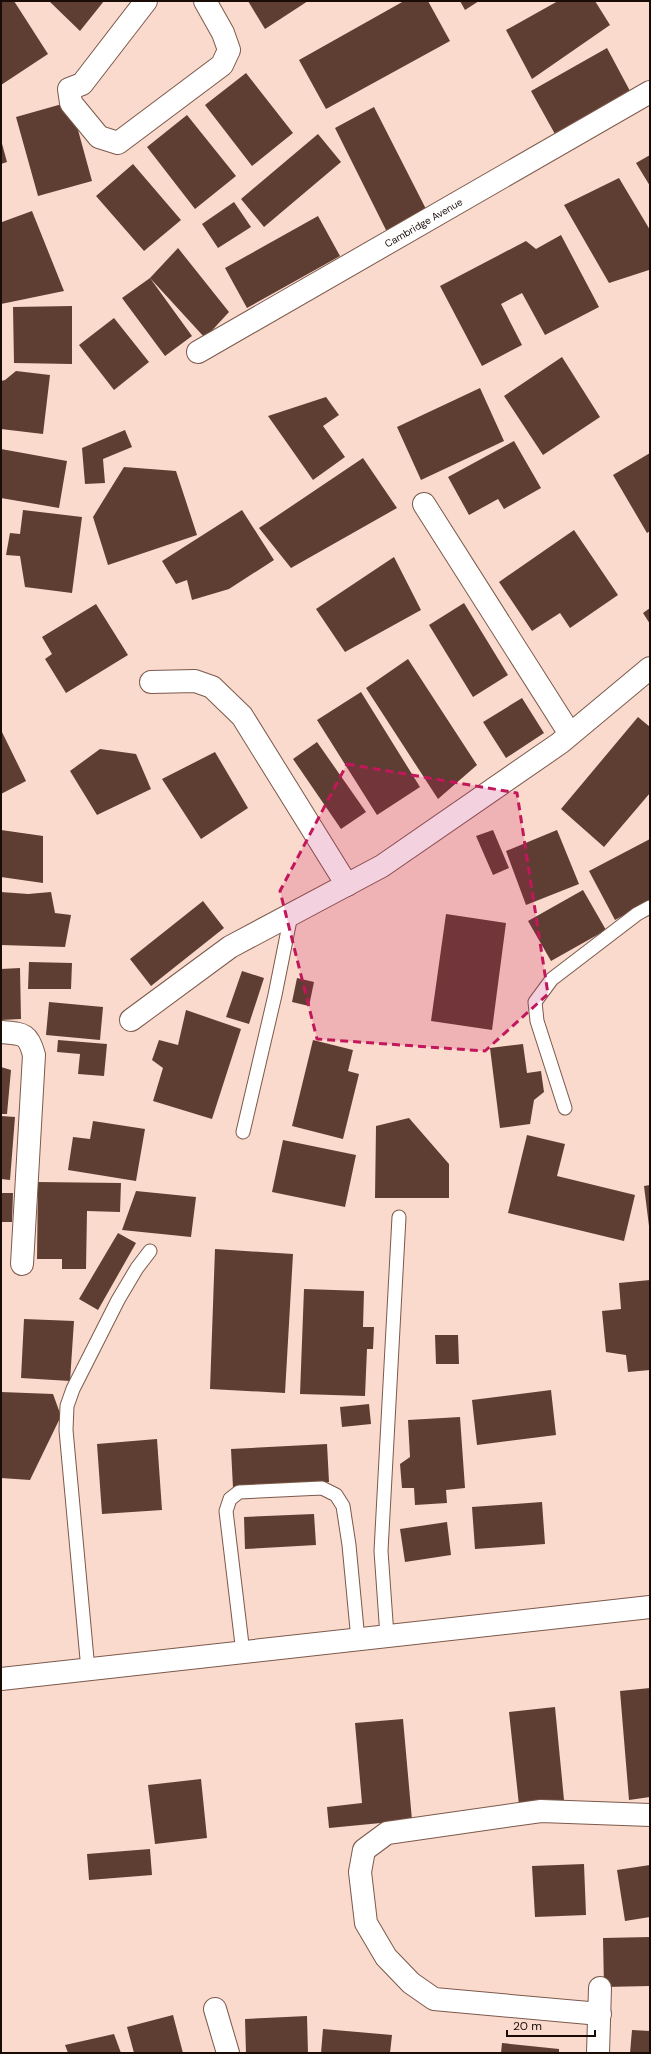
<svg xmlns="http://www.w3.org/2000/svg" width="651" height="2054" viewBox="0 0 651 2054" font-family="'DM Sans',sans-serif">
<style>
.building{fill:#5e3e32}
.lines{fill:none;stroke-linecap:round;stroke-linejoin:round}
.lane-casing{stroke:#7b594b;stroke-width:15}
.street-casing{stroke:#7b594b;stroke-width:24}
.secondary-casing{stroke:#7b594b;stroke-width:24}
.lane{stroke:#fff;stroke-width:13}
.street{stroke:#fff;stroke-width:22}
.secondary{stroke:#fff;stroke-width:22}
.marked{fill:#c2185b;fill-opacity:0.2;stroke:#c2185b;stroke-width:3;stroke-dasharray:8 5;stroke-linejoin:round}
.labels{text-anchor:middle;stroke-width:4;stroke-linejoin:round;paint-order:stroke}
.street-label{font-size:10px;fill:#190c07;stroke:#fadacd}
</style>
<rect width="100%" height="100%" fill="#fadacd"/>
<!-- building -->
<path class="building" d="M1,1H14L48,54L1,85Z
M49,1H104L80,31Z
M248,1H308L265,29Z
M404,1H428L450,41L326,109L299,60Z
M460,1H479L465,10Z
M558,1H595L610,25L532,79L506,30Z
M607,48L630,91L555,134L531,91Z
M246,73L293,133L252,166L205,105Z
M62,104L78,130L92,181L38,196L16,117Z
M374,107L427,211L387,232L335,128Z
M187,115L236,176L195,209L147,147Z
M318,134L341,162L264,227L241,199Z
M1,140L7,162L1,164Z
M650,155V186L636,163Z
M133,164L181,220L144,251L96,196Z
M619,178L650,230V268L649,270L609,283L564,205Z
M234,202L251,227L218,248L202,224Z
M32,211L64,291L1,304V225L2,222Z
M318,216L340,256L247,308L225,268Z
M561,235L599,307L545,335L522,293L501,304L522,345L482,366L440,286L526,241L536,249Z
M178,248L229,312L205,338L150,278L192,336L165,356L122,298L150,278Z
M72,306V364L14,363L13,307Z
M114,318L149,362L114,390L79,345Z
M562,357L600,417L543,455L504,396Z
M16,371L50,375L43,434L1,429V381L5,380Z
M480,388L504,441L421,480L397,427Z
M326,397L339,415L323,426L345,457L313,480L268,416Z
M125,430L132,447L103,459L105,483L85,484L82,448Z
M514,441L541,488L504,509L498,499L469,515L448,477Z
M1,449L67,461L59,508L1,498Z
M650,453V531L647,533L613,475Z
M363,458L397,508L291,568L259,528Z
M124,467L176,471L197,535L108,565L93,517Z
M23,510L82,517L72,593L25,587L20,556L6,555L10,533L20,534Z
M242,510L274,560L229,589L192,600L187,580L176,584L162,561Z
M574,530L618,595L570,628L560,613L532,631L499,582Z
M394,557L421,610L345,652L316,609Z
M464,603L508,675L473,697L429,625Z
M96,604L128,655L66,693L45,659L52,654L42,637Z
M650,608V624L643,613Z
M408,659L477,765L438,799L366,688Z
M361,692L420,787L377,815L317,720Z
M522,698L544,733L506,758L483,722Z
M638,717L650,727V793L604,847L561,809Z
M1,730L26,781L1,794Z
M317,742L366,812L341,829L293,759Z
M100,749L136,754L151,789L97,815L70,771Z
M215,752L248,808L201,839L162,779Z
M1,830L43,836V883L1,877Z
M493,830L509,868L493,875L476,836Z
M557,830L579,884L526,905L506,851Z
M650,839V901L615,920L589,871Z
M583,890L606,930L551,961L528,921Z
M1,892L28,894L51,892L55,913L71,915L65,947L1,945Z
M203,901L224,928L151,986L130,959Z
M446,914L506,923L492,1030L431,1021Z
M29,962L72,963L71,989H28Z
M20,968L21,1019L1,1020V969Z
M242,971L264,978L249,1024L226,1017Z
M297,978L314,982L309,1006L292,1002Z
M49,1002L103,1007L100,1040L46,1035Z
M186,1010L241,1029L212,1119L153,1101L163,1068L152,1060L159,1040L178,1045Z
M58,1040L107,1044L104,1076L78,1074L80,1054L57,1052Z
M313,1040L353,1050L348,1071L359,1074L343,1139L292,1126Z
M523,1044L527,1073L541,1071L544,1092L534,1100L530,1124L500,1128L490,1048Z
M1,1067L11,1070L7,1114H1Z
M1,1116L15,1117L10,1180L1,1179Z
M409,1118L449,1164V1198H375L376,1126Z
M93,1121L145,1129L136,1181L68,1170L73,1137L90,1139Z
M527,1135L565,1144L557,1176L635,1195L624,1241L508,1213Z
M283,1140L356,1155L345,1207L272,1192Z
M38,1182L121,1183L120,1212L87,1211L86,1269H62V1259H37Z
M650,1185V1226H649L644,1186Z
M136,1191L196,1197L191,1237L122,1230Z
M1,1193H13L12,1222H1Z
M118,1233L136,1243L98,1310L79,1299Z
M215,1249L293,1254L285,1393L210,1389Z
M650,1280V1370L628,1372L626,1355L606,1352L602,1311L621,1309L619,1283Z
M304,1289L364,1291L363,1327H374L373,1349H367L365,1396L300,1394Z
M24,1319L74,1321L70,1381L21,1378Z
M435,1335H458L459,1364H436Z
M551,1390L556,1435L477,1445L472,1400Z
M1,1392L53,1394L61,1416L30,1480L1,1478Z
M369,1404L371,1424L342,1427L340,1407Z
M460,1417L465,1488L446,1490L447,1503L415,1505L414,1488H402L400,1464L410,1457L408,1420Z
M157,1439L162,1510L102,1514L97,1444Z
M327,1444L329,1482L233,1488L231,1449Z
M542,1502L545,1544L475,1549L472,1507Z
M314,1514L316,1545L245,1549L244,1517Z
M447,1522L451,1555L405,1562L400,1529Z
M650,1688V1797L629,1800L620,1691Z
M555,1707L564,1800L519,1805L509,1712Z
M403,1719L412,1820L329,1828L327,1807L362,1803L355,1723Z
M201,1779L207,1838L155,1844L148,1785Z
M150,1849L152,1875L89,1880L87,1854Z
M584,1864L586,1915L535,1917L532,1866Z
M650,1865V1917L625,1921L617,1870Z
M650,1937V1986L604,1987L603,1938Z
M173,2015L183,2053H134L127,2027Z
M307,2016L308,2053H246L245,2019Z
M323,2029L392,2035L390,2053H321Z
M632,2030L650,2031V2053H630Z
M114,2034L121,2053H68L65,2045Z
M502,2043L559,2049V2053H501Z"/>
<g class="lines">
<!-- lane casing -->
<g class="lane-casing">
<path id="lane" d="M565,1108L537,1021L535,1002L552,979L637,914L650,907
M243,1132L275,995L291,915
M387,1636L381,1551L399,1217
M243,1653L226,1511L230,1499L239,1492L322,1488L336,1495L343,1506L349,1545L358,1640
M88,1670L66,1430L67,1406L73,1389L118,1300L137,1268L150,1251"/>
</g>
<!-- street casing -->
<g class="street-casing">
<g id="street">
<path d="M146,1L82,84L69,89L71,103L99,137L118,143L222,65L229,50L223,33L205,1"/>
<path id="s1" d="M198,352L650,92"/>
<path d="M424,504L570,734"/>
<path d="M151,682L195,681L212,687L242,716L347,885"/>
<path d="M131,1020L230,947L382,866L560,743L650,668"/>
<path d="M1,1032C22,1034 28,1032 34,1055L22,1264"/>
<path d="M215,2009L228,2053"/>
<path d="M600,2014L434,1999L411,1983L386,1957L366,1923L360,1872L364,1850L387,1833L541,1811L650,1815"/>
<path d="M598,2053L600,1988"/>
</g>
</g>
<!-- secondary casing -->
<g class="secondary-casing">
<path id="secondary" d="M1,1679L650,1607"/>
</g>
<!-- lane -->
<use href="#lane" class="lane"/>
<!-- street -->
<use href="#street" class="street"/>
<!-- secondary -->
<use href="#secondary" class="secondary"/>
</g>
<!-- marked area -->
<path class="marked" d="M347,764L517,793L548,994L485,1051L317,1039L280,891Z"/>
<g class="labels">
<!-- street labels -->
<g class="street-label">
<text dy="4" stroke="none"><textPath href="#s1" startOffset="260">Cambridge Avenue</textPath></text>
</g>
</g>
<!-- border -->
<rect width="651" height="2054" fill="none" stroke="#190c07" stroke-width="4"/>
<!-- scale -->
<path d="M507 2030v6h88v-6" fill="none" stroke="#190c07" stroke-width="2"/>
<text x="513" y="2030" font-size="12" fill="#190c07" stroke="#fadacd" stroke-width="3" paint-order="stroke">20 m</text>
</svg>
